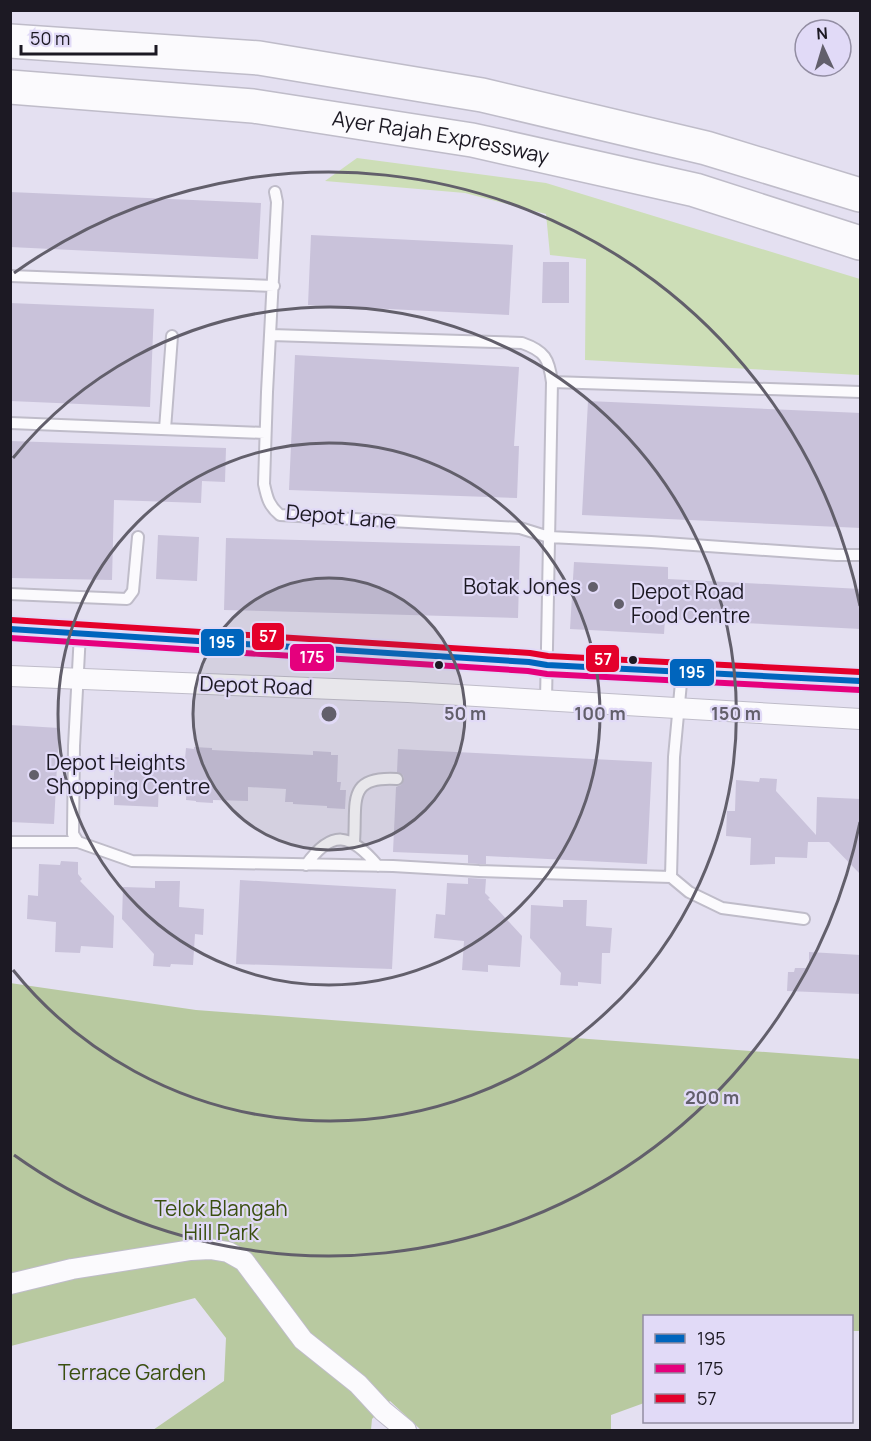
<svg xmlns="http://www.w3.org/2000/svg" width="871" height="1441" viewBox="0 0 871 1441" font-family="Manrope,sans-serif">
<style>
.green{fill:#cddeb7}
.forest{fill:#b8c9a0}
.building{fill:#c9c2da}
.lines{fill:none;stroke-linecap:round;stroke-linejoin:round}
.service-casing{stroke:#bfbcc9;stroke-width:14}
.minor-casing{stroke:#bfbcc9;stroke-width:22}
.motorway-casing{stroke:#bfbcc9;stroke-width:36}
.service{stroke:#fbfafd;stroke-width:10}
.minor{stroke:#fbfafd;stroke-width:20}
.motorway{stroke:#fbfafd;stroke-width:33}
.bus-1-casing{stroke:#e1daf7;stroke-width:10}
.bus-2-casing{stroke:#e1daf7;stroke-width:10}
.bus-3-casing{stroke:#e1daf7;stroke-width:10}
.bus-1{stroke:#0065bd;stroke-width:6}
.bus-2{stroke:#e5007d;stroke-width:6}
.bus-3{stroke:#e4002b;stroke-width:6}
.ring{fill:none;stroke:#625f6b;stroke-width:3}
.poi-dot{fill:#625f6b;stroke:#e1daf7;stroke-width:2}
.bus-dot{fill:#1c1923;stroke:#e1daf7;stroke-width:2}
.labels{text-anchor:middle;stroke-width:4.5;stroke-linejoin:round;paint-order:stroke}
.street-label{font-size:21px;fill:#1c1923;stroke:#e1daf7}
.poi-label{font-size:21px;fill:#1c1923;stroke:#e1daf7;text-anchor:start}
.park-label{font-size:21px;fill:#3a4f0f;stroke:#e1daf7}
.centre{fill:#625f6b;stroke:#e1daf7;stroke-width:3}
.ring-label{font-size:18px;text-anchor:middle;font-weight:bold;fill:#625f6b;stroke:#e1daf7;stroke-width:4.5;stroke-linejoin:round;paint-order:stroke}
.line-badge{stroke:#e1daf7;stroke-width:2}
.badge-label{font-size:16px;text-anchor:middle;font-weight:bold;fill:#fff}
</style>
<rect width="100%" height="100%" fill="#e4e0f1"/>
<!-- green -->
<path class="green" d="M357,158L546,183L860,279V375L585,360L586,259L550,255L546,214L465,193L325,181Z"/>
<!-- forest -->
<path class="forest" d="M10,983L196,1010L860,1059V1331H852V1316H644V1403L611,1415V1430H421L390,1401L372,1419L371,1430H153L224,1381L226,1338L195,1298L11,1346Z"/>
<!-- building -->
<path class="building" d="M10,192L261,203L258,259L10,247Z
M311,235L513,245L509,315L308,305Z
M543,262H569V303H542Z
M10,303L154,309L150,407L10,401Z
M295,355L519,367L514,446H519L517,498L289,490Z
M588,401L861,413V528L582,515Z
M10,441L226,448L225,482L202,481L201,503L114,500L112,580L10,578Z
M158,535L199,537L197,581L156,579Z
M226,538L520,546L518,618L224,610Z
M574,562L668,567V579L861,589V629L665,619L664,634L570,629Z
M10,725L59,728L54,824L10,822Z
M194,747L212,748V750L313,755V751L331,752V755H338L337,782H341L340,790H346L345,809L327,808V806L293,804V802H285L286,789L248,787V801L213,800V803L196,802V801L186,800L187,785L159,784L158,807L114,805V757L185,759L186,748L194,749Z
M398,749L652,762L647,864L486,856V864H479L468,863V855L393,852L396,787L401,785L404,779L403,775L397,772Z
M760,778L777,779L776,791L816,835L817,797L861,799V875L829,842H808L807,858L775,857V864L750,865L751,838L726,836L727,811H735L736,780L759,782Z
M61,861L78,862V874L82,879L80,881L114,916L113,948L81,946L80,953L55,952L56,922L27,919L28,895L38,896L39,864L60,865Z
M468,878L486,879L485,893L490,898L488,899L522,936L520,967L488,965V972L462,970L464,941L434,938L436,914L445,915L447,883L468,884Z
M240,880L396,889L392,969L236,964Z
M155,881H180L179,907L204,909L203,935L195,934L193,965L171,964L170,967L153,966L154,954L122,919L123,887L155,888Z
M563,900H587L586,926L612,928L610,953H602L601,984L578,982V986L560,985L561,973L530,938L531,905L563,907Z
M809,952L861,955V994L787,991L788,972H794L795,968H809Z"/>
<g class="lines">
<!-- service casing -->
<g class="service-casing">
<path id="service" d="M275,192L277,202L267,392L264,484C267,498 269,506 280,515L520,528L549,537L651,542L837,555H860
M10,276L274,286
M271,335L522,343C545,351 549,359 552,382L546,700
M552,382L860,392
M10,423L265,433
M165,429L172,336
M10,594L127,599L133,591L138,537
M10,842H78L132,861L393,866L479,871L671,877L689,892L722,908L804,919
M78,842L73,834L74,746L80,633
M354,842C357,802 346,776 397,779
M306,865C332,829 350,833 378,866
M671,877L674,757L682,672"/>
</g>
<!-- minor casing -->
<g class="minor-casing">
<path id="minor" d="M10,629L529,662L547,665L860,681
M10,676L408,692L860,719
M10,1284L72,1269L191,1250L210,1249L228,1252L244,1261L303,1340L358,1384L383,1411L406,1430"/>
</g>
<!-- motorway casing -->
<g class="motorway-casing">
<g id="motorway">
<path d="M10,41L259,58L482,95L706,148L860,195"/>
<path id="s1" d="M10,87L253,106L472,140L695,190L860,243"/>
</g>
</g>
<!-- service -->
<use href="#service" class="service"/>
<!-- minor -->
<use href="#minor" class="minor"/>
<!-- motorway -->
<use href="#motorway" class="motorway"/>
<!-- bus-1 casing -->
<g class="bus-1-casing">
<path id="bus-1" d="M10,629L529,662L547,665L860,681"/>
</g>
<!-- bus-2 casing -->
<g class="bus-2-casing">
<path id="bus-2" d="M10,638L528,671L547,674L860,690"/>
</g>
<!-- bus-3 casing -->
<g class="bus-3-casing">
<path id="bus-3" d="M11,620L530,653L548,656L860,672"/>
</g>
<!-- bus-1 -->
<use href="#bus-1" class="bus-1"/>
<!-- bus-2 -->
<use href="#bus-2" class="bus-2"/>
<!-- bus-3 -->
<use href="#bus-3" class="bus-3"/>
</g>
<!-- distance rings -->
<circle cx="329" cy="714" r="136" fill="#625f6b" fill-opacity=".12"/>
<g class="ring">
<circle cx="329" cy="714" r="136"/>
<circle cx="329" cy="714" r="271"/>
<path d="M13 458A407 407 0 1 1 13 970"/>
<path d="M860 822A542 542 0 0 1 14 1155M14 273A542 542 0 0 1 860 606"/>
</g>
<!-- markers -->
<g class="poi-dot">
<circle cx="593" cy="587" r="6"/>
<circle cx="619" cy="604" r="6"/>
<circle cx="34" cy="775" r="6"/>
</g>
<g class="bus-dot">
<circle cx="633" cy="660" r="5"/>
<circle cx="439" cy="665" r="5"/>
</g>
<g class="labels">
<!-- street labels -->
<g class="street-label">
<text dy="7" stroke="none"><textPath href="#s1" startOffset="434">Ayer Rajah Expressway</textPath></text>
<text transform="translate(341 517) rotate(5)" y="7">Depot Lane</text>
<text transform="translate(256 686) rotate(2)" y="7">Depot Road</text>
</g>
<!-- poi labels -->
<g class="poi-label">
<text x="581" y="594" text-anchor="end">Botak Jones</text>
<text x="631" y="599">Depot Road<tspan x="631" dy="24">Food Centre</tspan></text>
<text x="46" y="770">Depot Heights<tspan x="46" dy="24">Shopping Centre</tspan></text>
</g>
<!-- park labels -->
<g class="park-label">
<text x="221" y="1216">Telok Blangah<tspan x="221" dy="24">Hill Park</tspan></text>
<text x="132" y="1380">Terrace Garden</text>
</g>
</g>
<circle cx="329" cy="714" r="9" class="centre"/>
<g class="ring-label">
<text x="465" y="720">50 m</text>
<text x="600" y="720">100 m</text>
<text x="736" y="720">150 m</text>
<text x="712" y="1104">200 m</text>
</g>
<g class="line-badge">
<rect x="251" y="622" width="34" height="29" rx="6" fill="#e4002b"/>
<rect x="200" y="628" width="45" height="29" rx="6" fill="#0065bd"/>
<rect x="289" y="643" width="46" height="29" rx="6" fill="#e5007d"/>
<rect x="585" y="644" width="35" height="29" rx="6" fill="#e4002b"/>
<rect x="669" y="658" width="46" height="29" rx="6" fill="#0065bd"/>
</g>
<g class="badge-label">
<text x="268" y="642">57</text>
<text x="222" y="648">195</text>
<text x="312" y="663">175</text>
<text x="603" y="665">57</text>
<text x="692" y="678">195</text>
</g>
<!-- border -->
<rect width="871" height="1441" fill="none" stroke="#1c1923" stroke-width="24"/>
<!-- legend -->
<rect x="643" y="1315" width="210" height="108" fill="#e1daf7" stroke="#928da2" stroke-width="1.5"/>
<rect x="655" y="1334" width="30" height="9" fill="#0065bd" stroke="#928da2" stroke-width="1.5"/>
<text x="697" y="1345" font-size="18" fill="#1c1923">195</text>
<rect x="655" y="1364" width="30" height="9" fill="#e5007d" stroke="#928da2" stroke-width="1.5"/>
<text x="697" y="1375" font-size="18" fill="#1c1923">175</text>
<rect x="655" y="1394" width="30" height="9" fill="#e4002b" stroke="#928da2" stroke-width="1.5"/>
<text x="697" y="1405" font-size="18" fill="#1c1923">57</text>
<!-- north arrow -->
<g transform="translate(823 48) rotate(356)"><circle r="28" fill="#e1daf7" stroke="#928da2" stroke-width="1.5"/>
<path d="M0-4.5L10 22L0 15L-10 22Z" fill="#625f6b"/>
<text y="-9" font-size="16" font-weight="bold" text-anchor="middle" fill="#1c1923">N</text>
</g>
<!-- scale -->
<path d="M21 45v9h135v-9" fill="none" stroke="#1c1923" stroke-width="3"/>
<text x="30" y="45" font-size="18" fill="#1c1923" stroke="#e1daf7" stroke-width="4.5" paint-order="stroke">50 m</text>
</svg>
